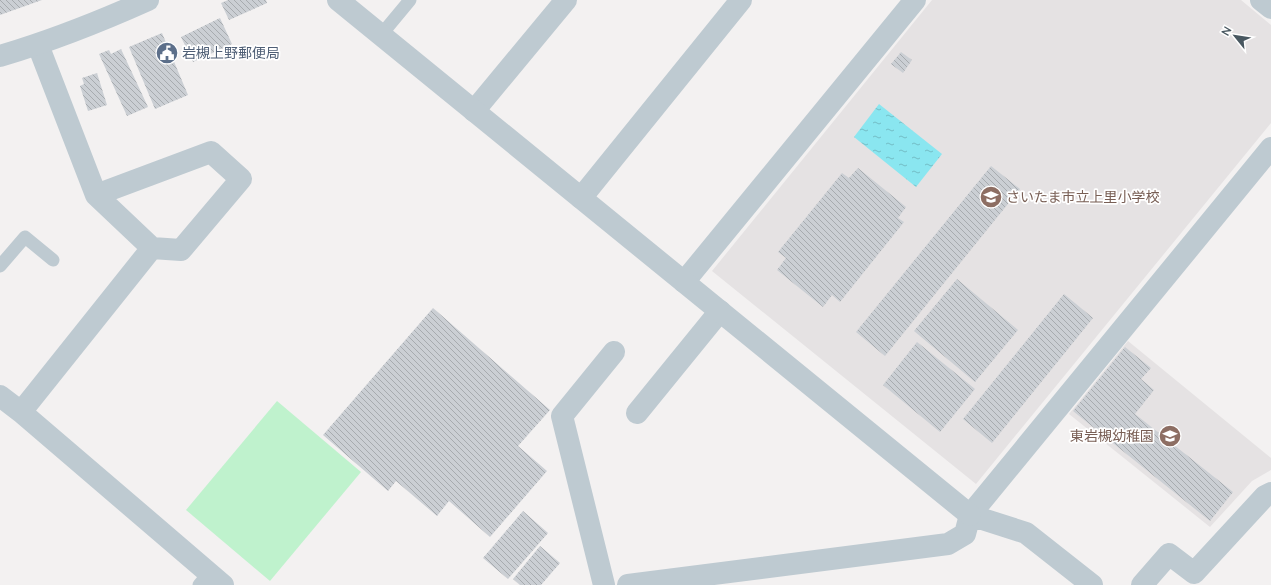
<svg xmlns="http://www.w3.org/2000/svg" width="1271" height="585" viewBox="0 0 1271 585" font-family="Lato,'Noto Sans JP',sans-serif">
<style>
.education{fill:#e5e2e3}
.pitch{fill:#bff2cd}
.water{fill:url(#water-ripples)}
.building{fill:url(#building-back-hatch)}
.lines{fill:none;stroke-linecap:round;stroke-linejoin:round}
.service{stroke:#becad1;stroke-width:13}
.minor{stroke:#becad1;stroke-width:22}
.tertiary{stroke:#becad1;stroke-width:22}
.labels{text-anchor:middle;stroke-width:3.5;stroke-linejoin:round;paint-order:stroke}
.service-label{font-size:14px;fill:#4e5e75;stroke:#fff;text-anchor:start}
.education-label{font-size:14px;fill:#785e54;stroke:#fff;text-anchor:start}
</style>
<defs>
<pattern id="water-ripples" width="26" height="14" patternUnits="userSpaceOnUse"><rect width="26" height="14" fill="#8ae6f0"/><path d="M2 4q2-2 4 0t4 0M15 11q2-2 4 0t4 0" fill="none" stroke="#73bdc6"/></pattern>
<pattern id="building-back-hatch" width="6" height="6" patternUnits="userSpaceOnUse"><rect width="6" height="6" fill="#cbcfd4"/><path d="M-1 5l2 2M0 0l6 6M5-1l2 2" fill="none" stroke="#a7abaf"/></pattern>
</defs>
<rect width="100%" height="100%" fill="#f3f1f1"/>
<!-- education -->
<path class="education" d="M932,0H1241L1271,25V123L976,484L712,271Z
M1128,341L1271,458V470L1252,481L1210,527L1069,414Z"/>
<!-- pitch -->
<path class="pitch" d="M277,401L361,472L270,581L186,510Z"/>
<!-- water -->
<path class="water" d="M879,104L942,154L916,187L854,137Z"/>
<!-- building -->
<path class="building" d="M0,0H42L0,15Z
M228,0H266L267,3L229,20L221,3Z
M220,18L232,44L193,62L181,37Z
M162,33L188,95L155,109L129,47Z
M121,49L148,107L127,116L99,54L109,50L111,54Z
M901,52L912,60L903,73L891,64Z
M97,73L107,105L88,111L80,86L84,84L82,78Z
M991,166L1020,189L885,356L856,332Z
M858,168L906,207L898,218L904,222L840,302L832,295L823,307L777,270L786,258L778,252L842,173L849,178Z
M957,279L1018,330L975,382L914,331Z
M1064,294L1093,318L992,443L963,419Z
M433,308L550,410L518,446L547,471L490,537L449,501L437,516L396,481L388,491L323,435Z
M917,342L975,389L940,432L883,385Z
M1125,347L1151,368L1141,379L1154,390L1135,414L1233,492L1210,521L1073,411Z
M523,511L548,533L508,579L483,558Z
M540,546L560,563L541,585H520L513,579Z"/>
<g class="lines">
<!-- service -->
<path class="service" d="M381,35L410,0
M0,266L25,237L53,260
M199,585L209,573"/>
<!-- minor -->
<path class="minor" d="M1261,0L1271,8
M38,45L96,195L152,248L21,412L223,585
M474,111L566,0
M96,195L211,152L241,179L181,250L152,248
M581,198L741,0
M684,282L915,0
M0,396L21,412
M637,413L720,311
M970,515L1026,533L1092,585
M604,585L562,416L614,352
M628,585L948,544L965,534L970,515L1271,148
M1142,585L1169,554L1194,573L1265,496L1271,493"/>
<!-- tertiary -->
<path class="tertiary" d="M338,0L970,515
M0,56C51,41 99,22 148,0"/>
</g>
<!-- icons -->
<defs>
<g id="civic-disc" transform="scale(1.15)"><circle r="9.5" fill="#5c6f8a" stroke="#fff"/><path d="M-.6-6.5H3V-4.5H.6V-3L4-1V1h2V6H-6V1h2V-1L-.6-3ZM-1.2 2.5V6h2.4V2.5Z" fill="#fff"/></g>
<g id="school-disc" transform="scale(1.15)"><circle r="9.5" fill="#8d6e63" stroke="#fff"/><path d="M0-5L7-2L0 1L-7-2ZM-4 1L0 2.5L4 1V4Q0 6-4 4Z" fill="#fff"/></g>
</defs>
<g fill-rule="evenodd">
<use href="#civic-disc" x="167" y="53"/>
<use href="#school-disc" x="991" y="197"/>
<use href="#school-disc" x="1170" y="436"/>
</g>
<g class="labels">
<!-- service labels -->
<g class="service-label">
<text x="182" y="58">岩槻上野郵便局</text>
</g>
<!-- education labels -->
<g class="education-label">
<text x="1006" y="202">さいたま市立上里小学校</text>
<text x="1154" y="441" text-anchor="end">東岩槻幼稚園</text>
</g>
</g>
<!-- north arrow -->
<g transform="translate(1235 36) rotate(300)" stroke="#ffffff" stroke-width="3" paint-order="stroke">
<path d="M0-3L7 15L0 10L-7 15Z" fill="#485760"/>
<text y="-6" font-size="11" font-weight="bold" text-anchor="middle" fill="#485760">N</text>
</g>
</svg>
